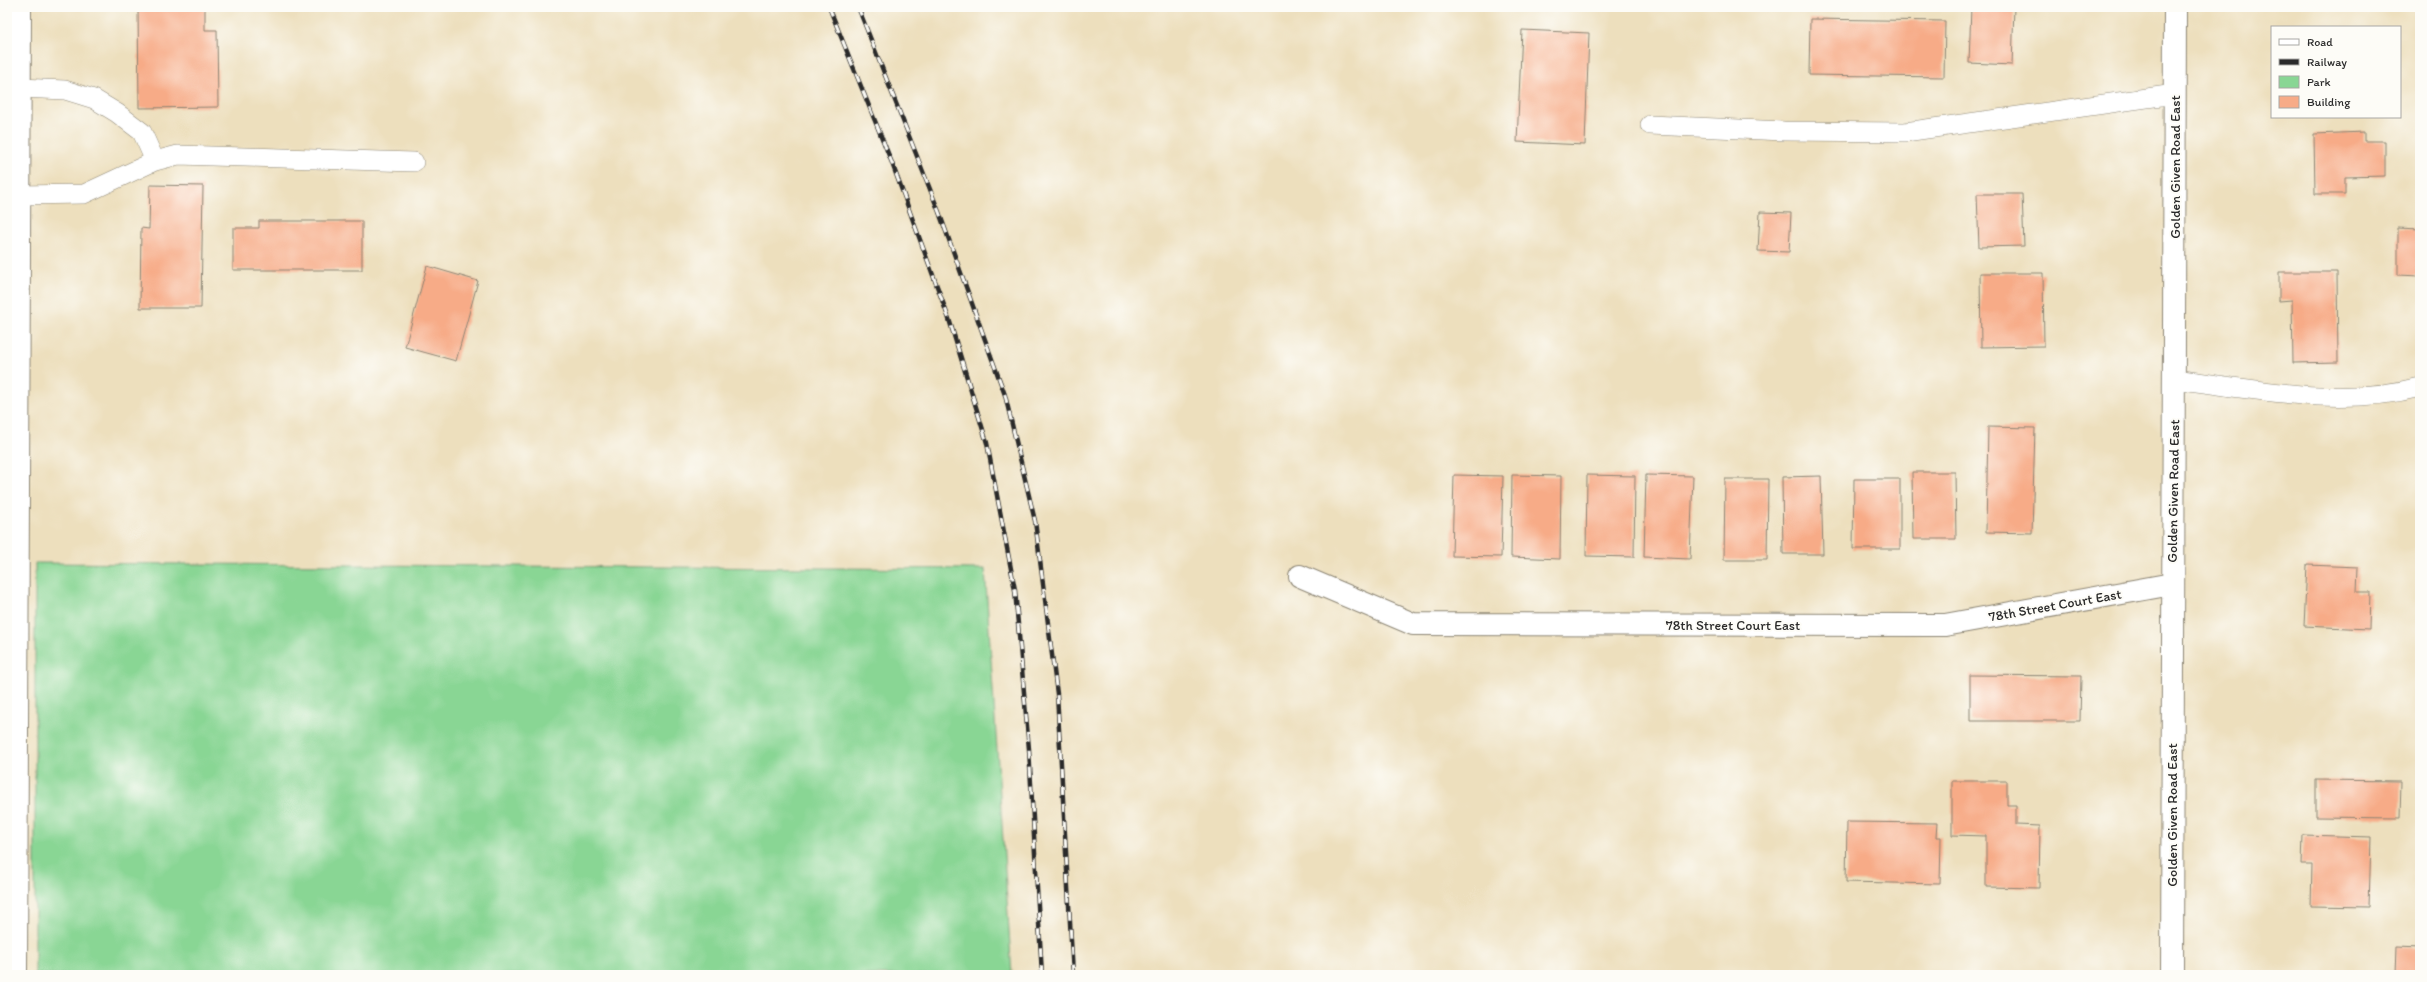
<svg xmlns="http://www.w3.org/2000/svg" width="2427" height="982" viewBox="0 0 2427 982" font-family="Itim,sans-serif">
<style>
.green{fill:#89d694;stroke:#5a8060}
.building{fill:#f7ab87}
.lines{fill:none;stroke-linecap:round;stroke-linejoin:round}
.service-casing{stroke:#8c8574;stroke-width:20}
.minor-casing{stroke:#8c8574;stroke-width:24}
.tertiary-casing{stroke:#8c8574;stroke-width:24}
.service{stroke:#fff;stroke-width:19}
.minor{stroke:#fff;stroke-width:22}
.tertiary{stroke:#fff;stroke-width:22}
.rail-casing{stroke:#2b2b2b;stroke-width:4.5}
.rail{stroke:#fdfcf7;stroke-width:3;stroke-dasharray:9;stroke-linecap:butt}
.labels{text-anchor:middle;stroke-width:4;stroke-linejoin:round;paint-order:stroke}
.street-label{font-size:14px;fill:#2b2b2b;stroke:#fdfcf7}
</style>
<rect width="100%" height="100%" fill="#fdfcf7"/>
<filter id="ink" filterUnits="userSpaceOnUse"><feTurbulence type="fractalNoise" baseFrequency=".025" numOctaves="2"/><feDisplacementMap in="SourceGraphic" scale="8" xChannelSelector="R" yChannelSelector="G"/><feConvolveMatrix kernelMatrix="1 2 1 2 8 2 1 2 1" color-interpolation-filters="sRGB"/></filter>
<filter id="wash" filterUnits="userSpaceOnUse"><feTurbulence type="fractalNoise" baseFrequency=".012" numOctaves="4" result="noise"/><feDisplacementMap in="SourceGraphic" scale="16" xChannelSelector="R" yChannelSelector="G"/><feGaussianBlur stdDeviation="0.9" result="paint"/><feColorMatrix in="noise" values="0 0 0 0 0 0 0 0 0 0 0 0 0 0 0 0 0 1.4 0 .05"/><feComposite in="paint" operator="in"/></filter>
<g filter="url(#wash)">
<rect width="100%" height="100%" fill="#eddfbd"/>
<!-- green -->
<path class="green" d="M35,563L985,569L1012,975H35Z"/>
<g id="blocks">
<!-- building -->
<path class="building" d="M138,7H205V30H217L218,107L139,108Z
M1971,7H2014L2012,65L1969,63Z
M1810,19L1945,21L1944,77L1809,75Z
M1522,30L1589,33L1585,145L1517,142Z
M2364,132V141H2385V176L2345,177V194H2315L2314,134Z
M150,185L203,186L201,308H140L141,228L149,229Z
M1977,194H2022L2024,246L1979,247Z
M1760,212L1791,213L1789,252L1758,251Z
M259,221H362V270H233V228H259Z
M2398,228L2420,229V276L2398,275Z
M427,266L478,281L456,361L405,347Z
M2279,272H2337L2338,362L2293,363L2292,300L2279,301Z
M1980,273H2043L2044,346L1981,347Z
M1988,427L2035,428L2032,533L1986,532Z
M1912,472H1955L1956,539H1913Z
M1454,475L1503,476L1501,557L1452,556Z
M1512,475L1561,476L1560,559L1511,557Z
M1587,475L1635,476L1634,557L1586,556Z
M1646,475L1693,476L1690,559L1644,557Z
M1821,476L1823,554H1783L1782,477Z
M1725,479H1768L1767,560H1724Z
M1854,479H1900V549H1853Z
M2307,565L2358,567L2357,592H2370L2369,629L2304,626Z
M1970,675L2081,676L2080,721H1970Z
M2316,780L2401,781L2400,818L2316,817Z
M1952,781H2007V805H2016V825L2040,826L2039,888L1986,887V836L1952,835Z
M1847,822L1937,823L1936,837H1941L1940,884L1846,882Z
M2303,835L2371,837L2369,907L2311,906L2312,864H2302Z
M2396,946L2420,947V975H2395Z"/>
</g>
</g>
<g filter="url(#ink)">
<use href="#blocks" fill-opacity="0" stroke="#8c8574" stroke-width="1"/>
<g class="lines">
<!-- service casing -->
<g class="service-casing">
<path id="service" d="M20,88L65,90L94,99L117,113L142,132L155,161
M1650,125L1784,131L1905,132L2175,94
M20,195L84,194L155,161L178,155L414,162
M2174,379C2254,389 2341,408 2420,387"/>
</g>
<!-- minor casing -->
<g class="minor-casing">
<path id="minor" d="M1300,576L1413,624L1945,625L2172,584"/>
</g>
<!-- tertiary casing -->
<g class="tertiary-casing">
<path id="tertiary" d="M16,975L20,7
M2172,975L2175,7"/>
</g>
<!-- service -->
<use href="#service" class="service"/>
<!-- minor -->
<use href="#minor" class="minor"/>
<!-- tertiary -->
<use href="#tertiary" class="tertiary"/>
<!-- rail casing -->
<g class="rail-casing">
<path id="rail" d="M829,7L892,163L949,319L987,443L1015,590L1029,749L1042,975
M858,7L939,212L1005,395L1035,521L1057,694L1073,975"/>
</g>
<!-- rail -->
<use href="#rail" class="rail"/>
</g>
</g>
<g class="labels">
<!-- street labels -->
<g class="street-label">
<text transform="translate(2175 167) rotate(-90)" y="5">Golden Given Road East</text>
<text transform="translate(2173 491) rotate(-89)" y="5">Golden Given Road East</text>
<text transform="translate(2055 605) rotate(-10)" y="5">78th Street Court East</text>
<text x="1733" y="630">78th Street Court East</text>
<text transform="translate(2172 815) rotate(-90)" y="5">Golden Given Road East</text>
</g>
</g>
<!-- margin -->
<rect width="2427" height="982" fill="none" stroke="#fdfcf7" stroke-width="24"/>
<!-- legend -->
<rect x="2271" y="26" width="130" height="92" fill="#fdfcf7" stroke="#a9a8a5"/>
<rect x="2279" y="39" width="20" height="6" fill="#ffffff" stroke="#a9a8a5"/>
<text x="2307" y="46" font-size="12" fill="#2b2b2b">Road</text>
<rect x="2279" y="59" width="20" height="6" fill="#2b2b2b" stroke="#a9a8a5"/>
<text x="2307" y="66" font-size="12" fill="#2b2b2b">Railway</text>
<rect x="2279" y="76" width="20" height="12" fill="#89d694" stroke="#a9a8a5"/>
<text x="2307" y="86" font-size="12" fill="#2b2b2b">Park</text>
<rect x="2279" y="96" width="20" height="12" fill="#f7ab87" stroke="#a9a8a5"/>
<text x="2307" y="106" font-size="12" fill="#2b2b2b">Building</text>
</svg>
